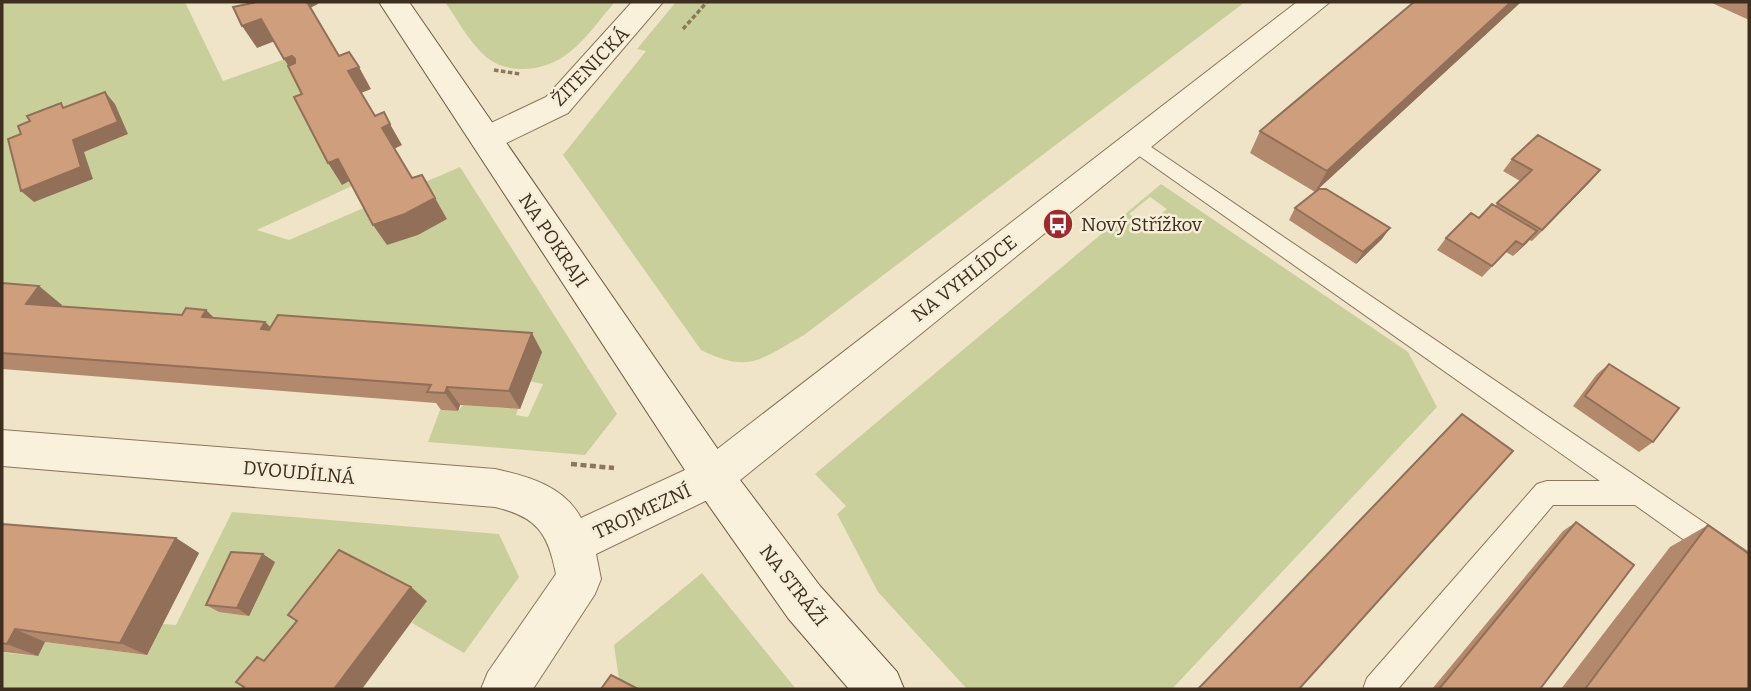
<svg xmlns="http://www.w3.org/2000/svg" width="1751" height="691" viewBox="0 0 1751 691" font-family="Bitter,serif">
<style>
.green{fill:#c9cf9b;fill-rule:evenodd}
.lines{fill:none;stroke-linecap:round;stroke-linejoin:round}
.lane-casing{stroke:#8d765c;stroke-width:2}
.street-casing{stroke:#8d765c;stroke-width:2}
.secondary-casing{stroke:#6f573f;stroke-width:2}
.path-far1{stroke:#8d765c;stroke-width:3.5;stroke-dasharray:4.5 2.5;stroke-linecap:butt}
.path{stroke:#8d765c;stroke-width:4.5;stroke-dasharray:6 3.5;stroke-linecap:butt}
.lane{fill:#faf1dc;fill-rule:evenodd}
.street{fill:#faf1dc;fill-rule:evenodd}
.secondary{fill:#faf1dc;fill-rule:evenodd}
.wall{fill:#b2896c}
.shaded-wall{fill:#916f58}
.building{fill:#cf9f7d;stroke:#916f58;stroke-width:2}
.labels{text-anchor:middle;stroke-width:5;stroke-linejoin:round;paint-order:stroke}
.street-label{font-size:19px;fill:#3d2e20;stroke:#f7eed8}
.poi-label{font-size:19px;fill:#3d2e20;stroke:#f7eed8;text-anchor:start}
</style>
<rect width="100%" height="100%" fill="#f0e4c8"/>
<!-- green -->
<path class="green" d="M2,2H185L223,81L285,59L354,185L257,230L289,240L366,207L418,235L433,225L416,186L460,167L617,414L585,455L428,442L440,410L458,411L463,405L518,409L516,415L528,417L543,384C366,346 184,307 2,305Z
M445,2H615C599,20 583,44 563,57C541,72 503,75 483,54C468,40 457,19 445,2Z
M676,2H1245L804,335C761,359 749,374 701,350L563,155L646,51L637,49Z
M1161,184L1408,352L1437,407L1172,689H967L878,592L837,514L846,506L815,474ZM1150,197L1167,209L1146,226L1129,214Z
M232,512L499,534L519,577L464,653L412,623L426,601L262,689H2V638L12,639L5,653L38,656L45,642L147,655L163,624L176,625Z
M702,573L796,689H627L620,686L614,645Z"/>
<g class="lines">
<!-- lane casing -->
<g class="lane-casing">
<path id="lane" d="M1135,136L1749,553V583L1739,579L1635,505H1553L1398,689H1363L1367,678L1537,484L1547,481H1600L1128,148L1125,143L1128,138Z"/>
</g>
<!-- street casing -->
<g class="street-casing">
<path id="street" d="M632,2H663L568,113L498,147L486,151L474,147L470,139L474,131L546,97Z
M1297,2H1330L728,490L596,554L601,579L595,594L533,689H481L488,672L556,574C548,533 537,517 495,507L2,466V430L495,469C528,476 564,486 581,518L698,464Z"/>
</g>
<!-- secondary casing -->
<g class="secondary-casing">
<path id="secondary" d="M379,2H409L728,464L820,586L897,672L904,689H849L788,618L698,490Z"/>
</g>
<!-- path-far1 -->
<path class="path-far1" d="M683,29L707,2
M494,70L520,74"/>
<!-- path -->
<path class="path" d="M571,464L614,468"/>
<!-- lane -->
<use href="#lane" class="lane"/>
<!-- street -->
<use href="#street" class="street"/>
<!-- secondary -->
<use href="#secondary" class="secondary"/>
</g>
<!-- wall -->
<path class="wall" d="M1414,2H1521L1318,189L1382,239L1356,264L1289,220L1295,208L1315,192L1250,153L1260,131Z
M1713,2H1749V20L1712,3Z
M1512,159L1600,170L1532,241L1529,240L1513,256L1506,252L1482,277L1437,250L1446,238L1479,218L1495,206L1520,181L1503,171Z
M2,283L62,305V306L182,315L206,310L214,318L265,322L271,327L542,352L520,409L460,405L458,411L441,410L436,403L2,369Z
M1609,364L1653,442L1639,452L1573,406L1597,374Z
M1576,522L1540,689H1432L1563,531Z
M2,524L176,538L199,553L147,655L45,642L38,656L4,652H2Z
M1708,525L1749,689H1561L1670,547Z
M275,562L249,616L219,612L206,605Z"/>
<!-- shaded-wall -->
<path class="shaded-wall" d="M306,2H317L318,4L310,8Z
M1511,2H1521L1315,192L1327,171Z
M261,19L275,41L257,48L242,26Z
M292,56L305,78L298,81L284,59Z
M359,67L371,89L361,93L348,71Z
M105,92L115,104L128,134L84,152L93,179L34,202L21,191L73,140Z
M390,124L402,145L394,149L382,128Z
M338,159L351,180L342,185L328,163Z
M1600,170L1590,182L1532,241L1542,230Z
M435,198L447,219L418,235L387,245L373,225Z
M1390,228L1382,239L1356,264L1363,252Z
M1537,231L1527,243L1513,256L1523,245Z
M39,286L62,305L50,323L26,304Z
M206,310L225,329L202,317Z
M265,322L283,341L261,329Z
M532,333L542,352L520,409L509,391Z
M447,387L460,405L458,411L445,393Z
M176,538L199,553L147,655L120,643Z
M263,554L275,562L249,616L237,608Z
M411,587L427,601L362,689H334Z
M15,629L45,642L38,656L7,644Z"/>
<!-- building -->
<path class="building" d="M252,2H307L339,56L349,52L359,67L348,71L375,116L384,112L390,124L382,128L412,178L422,175L435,198L405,214L373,225L338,159L328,163L294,97L302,94L288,66L295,63V59L292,56L284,59L261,19L242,26L233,7L253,3Z
M1414,2H1511L1327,171L1260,131Z
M105,92L118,122L73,140L81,167L21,191L8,139L21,134L18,126L30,121L27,116L61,103L63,108Z
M1538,135L1600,170L1542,230L1497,203L1532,170L1512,159Z
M1319,189H1326L1390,228L1363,252L1295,208Z
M1492,204L1537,231L1523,245L1516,241L1492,266L1446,238L1471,213L1479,218Z
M2,283L39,286L26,304L182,315L186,308L206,310L202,317L265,322L261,329L269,330L278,315L532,333L509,391L447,387L445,393L427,392L431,385L2,353Z
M1609,364L1679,408L1653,442L1585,396Z
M1462,414L1513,451L1299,689H1198Z
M1576,522L1634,565L1540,689H1439Z
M2,524L176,538L120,643L15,629L7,644L2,643Z
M1708,525L1749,554V689H1585Z
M339,550L411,587L334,689H242L244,687L236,682L257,657L264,661L297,621L288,615Z
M231,552L263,554L237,608L206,605Z
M611,675L638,689H601Z"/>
<!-- icons -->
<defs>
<g id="bus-disc" transform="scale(1.575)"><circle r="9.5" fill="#9e2a2b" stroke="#f7eed8"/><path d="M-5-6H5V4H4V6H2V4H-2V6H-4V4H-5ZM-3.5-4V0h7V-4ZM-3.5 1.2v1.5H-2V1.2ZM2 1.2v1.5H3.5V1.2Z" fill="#fff"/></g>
</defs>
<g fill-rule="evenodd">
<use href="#bus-disc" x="1058" y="224"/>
</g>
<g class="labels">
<!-- street labels -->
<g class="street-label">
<text transform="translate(590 66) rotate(-46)" y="7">ŽITENICKÁ</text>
<text transform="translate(554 240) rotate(56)" y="7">NA POKRAJI</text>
<text transform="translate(964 278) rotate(-38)" y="7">NA VYHLÍDCE</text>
<text transform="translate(299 472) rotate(5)" y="7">DVOUDÍLNÁ</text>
<text transform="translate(642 511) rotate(-25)" y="7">TROJMEZNÍ</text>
<text transform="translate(794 585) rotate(52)" y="7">NA STRÁŽI</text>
</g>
<!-- poi labels -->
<g class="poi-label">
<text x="1081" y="231">Nový Střížkov</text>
</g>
</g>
<!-- border -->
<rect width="1751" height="691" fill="none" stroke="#3d2e20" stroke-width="7"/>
</svg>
